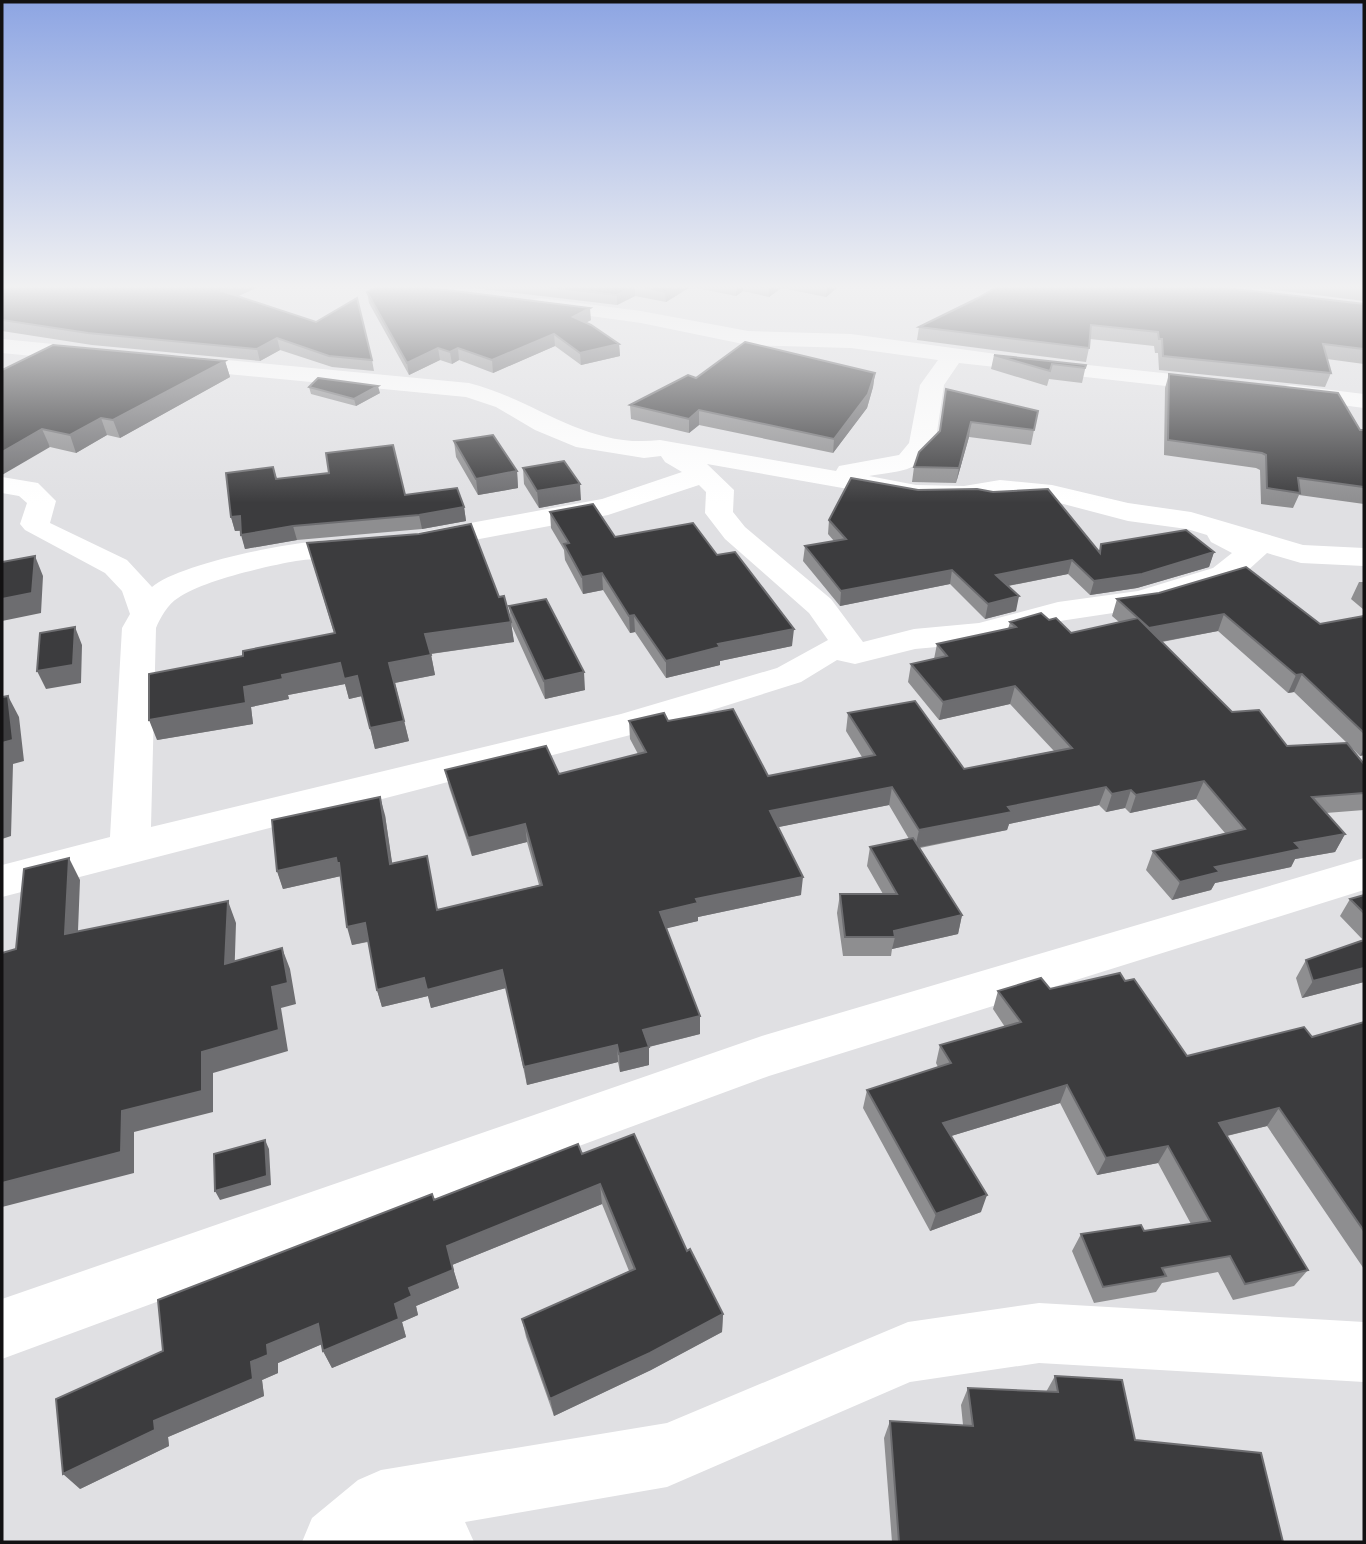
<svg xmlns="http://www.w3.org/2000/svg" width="1366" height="1544" viewBox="0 0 1366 1544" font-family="Jost,sans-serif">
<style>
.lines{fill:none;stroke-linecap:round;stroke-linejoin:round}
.street{fill:#fff;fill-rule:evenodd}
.wall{fill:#8e8e90;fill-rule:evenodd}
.shaded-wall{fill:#6d6d70}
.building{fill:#3c3c3e;stroke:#6d6d70;stroke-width:2}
</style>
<rect width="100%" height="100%" fill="#e0e0e3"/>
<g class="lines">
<!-- street -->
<path class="street" d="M540,298L641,311L748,331L851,334L1032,359L1228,380L1232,385L1228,390L1220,392L959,363L944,385L935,445C915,474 901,470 869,476L916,485L964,486L1000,480L1052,485L1128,503L1191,512L1303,545L1364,548V566L1301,563L1267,553L1235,582L1153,607L1060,621L980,643L915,649L855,664L837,660L801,682L642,732L2,897V865L110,837L122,628L130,614L122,591L105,573L25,530L20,524L27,503L19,496L2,493V477L38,483L56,501L50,523L127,560L152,587C181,561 333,531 372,541L376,547L372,553C347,559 321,557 296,561C267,566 201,581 178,598C168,604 160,618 156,628L151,827L621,714L777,668L828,640L809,613L725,539L705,513L706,492L699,485L608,515L421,550L410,547L406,541L410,535L421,532L602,499L682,472L665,462L661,456L644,458L576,447L535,430L496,407L466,397L175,369L167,367L164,362L167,357L175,355L469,383C537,400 585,449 660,440L836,471L839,466L899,455L909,443L920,385L938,360L851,348L748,345L641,323L533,308L530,304L533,300ZM707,464L916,501L964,502L1000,496L1052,501L1128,521L1187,529L1207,535L1211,542L1232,553L1213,568L1138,591L1058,602L979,623L914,629L863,642L831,599L745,527L733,512L734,490Z
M2,339L94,348L102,350L105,355L102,360L94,362L2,353Z
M1290,385L1364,394V408L1281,397L1278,392L1281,387Z
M1364,858V890L769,1076L2,1359V1299L765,1035Z
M1039,1303L1364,1322V1382L1039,1363L910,1382L667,1487L465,1522L474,1542H302L312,1518L358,1480L381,1470L667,1423L908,1322Z"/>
</g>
<!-- wall -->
<path class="wall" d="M9,287H258L238,296L372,360L374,371L332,367L280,350L260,361L92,345L2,331V290Z
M466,287H690L666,302L635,296L617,305Z
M692,287H838L826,297L782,288L769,297L743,291L736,296Z
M1253,287H1364V301Z
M367,292L591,320L585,323L619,344L620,356L581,365L555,346L493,373L459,360L452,364L440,360L409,375L369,303Z
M978,298L1364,304V364L1327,359L1331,373L1325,387L1159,370L1158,353H1155L1154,346L1090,339L1089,348L1086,362L917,340L919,327Z
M994,355L1086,365L1082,383L1049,379L1047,386L991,369Z
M225,361L230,377L120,438L107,435L76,453L50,447L2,370Z
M875,373L873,387L867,408L833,453L699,425L689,433L631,419L630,405L696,378Z
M1169,374L1364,430V504L1299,495L1293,508L1261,504L1260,470L1256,468L1164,455L1165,388Z
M309,387L380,393L356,406L311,394Z
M946,389L1034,430L1031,445L969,437L956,483L912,482L914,467L940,431Z
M454,441L517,471L518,488L478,495L456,457Z
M273,467L277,479L405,495L464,507L466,521L422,529L297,540L245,549L241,531H235L231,517Z
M523,468L581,500L539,508L524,484Z
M550,512L615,537L717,555L792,646L720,661V665L666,678L635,632L630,633L603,590L583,594L565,560L564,550L551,528Z
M829,520L1099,552L1101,544L1214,552L1209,567L1137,588L1090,595L1068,574L1008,586L1016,611L985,619L950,584L840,606L803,561L805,546L834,541L828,534Z
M307,543L499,597L511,621L509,606L585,690L545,699L511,624L514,642L431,654L435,675L395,683L409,741L375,749L362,696L349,699L345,684L288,695L289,699L251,707L253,724L157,740L243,656L334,633Z
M1359,582H1364V610L1351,599Z
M1117,599L1320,624L1364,616V755L1360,756L1348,744L1364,764V810L1326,813L1345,834L1335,852L1295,859L1291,867L1215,883L1211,890L1172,900L1146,870L1153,851L1225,833L1196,799L1130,813L1125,808L1106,812L1099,805L1009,824L1007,830L920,848L962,915L958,934L892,949L891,956H843L837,913L840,894H883L867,866L870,847L909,839L889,805L778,827L801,895L698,917V921L666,928L700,1016V1034L649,1047V1065L620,1072L618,1062L527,1085L506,988L431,1008L428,996L382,1007L377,990L368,942L352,945L341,876L283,889L277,871L385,815L392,864L437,910L539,885L527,842L472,856L449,787L445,770L559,774L638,754L630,739L629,721H668L768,776L862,757L846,731L848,713L964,769L1054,751L1010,704L939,720L908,682L911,664L934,659L937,644L1008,629L1010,622L1049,620L1071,633L1119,622L1112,616ZM1218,631L1288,693L1294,692L1347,743L1287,746L1232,712L1162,642Z
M1364,895V982L1302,998L1296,978L1306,960L1363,940L1340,916L1350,899Z
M1125,981L1187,1056L1312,1037L1364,1022V1269L1267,1126L1227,1136L1308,1270L1294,1286L1233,1300L1218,1272L1162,1283L1156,1292L1094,1303L1072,1251L1081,1234L1144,1231L1191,1224L1158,1163L1097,1175L1060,1103L951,1136L981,1212L930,1231L863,1108L867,1090L938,1067L936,1063L940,1045L1005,1027L993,1009L998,991L1050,989Z
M582,1154L687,1251L723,1314L722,1332L651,1370L554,1416L526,1337L522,1319L629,1271L602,1204L452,1265L459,1288L416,1306L418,1315L402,1322L406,1337L332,1368L323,1351L322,1344L278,1363V1373L262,1380L264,1396L168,1437L169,1446L80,1489L163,1351L434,1200Z
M1055,1376L1135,1440L1283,1542H892L884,1438L890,1421L963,1425L961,1405L968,1388L1046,1392Z"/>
<!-- shaded-wall -->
<path class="shaded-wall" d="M231,287H258L225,302L222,291Z
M632,287H635V296L617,305V295Z
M673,287H690L666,302L665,292Z
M737,287H743V291L736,296Z
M769,287H782L769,297Z
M827,287H838L826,297Z
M590,308L591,320L574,329L573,317Z
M554,334L555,346L493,373L492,360Z
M277,338L280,350L260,361L257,349Z
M619,344L620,356L581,365L580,353Z
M438,348L440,360L409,375L407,363Z
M458,348L459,360L452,364L450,352Z
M225,361L230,377L120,438L113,420Z
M875,373L873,387L867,408L833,453L834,439Z
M378,386L380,393L356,406L354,399Z
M699,410V425L689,433V419Z
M101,418L107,435L76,453L70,435Z
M971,422L969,437L956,483L959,468Z
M42,429L50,447L2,475V452Z
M517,471L518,488L478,495L476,479Z
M580,484L581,500L539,508L537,491Z
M464,507L466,521L422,529L419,515Z
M240,516L244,530L235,531L231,517Z
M293,526L297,540L245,549L241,535Z
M1214,552L1209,567L1137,588L1090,595L1094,581Z
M35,556L43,576L41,613L2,621V599Z
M1072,560L1068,574L992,589L996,575Z
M952,570L950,584L840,606L841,591Z
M602,573L603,590L583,594L582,577Z
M1019,596L1016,611L985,619L988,604Z
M1224,614L1218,631L1143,645L1149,628Z
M634,615L635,632L630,633L629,616Z
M511,622L514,642L429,654L425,634Z
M75,627L82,645L81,683L46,689L37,671Z
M794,629L792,646L720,661V665L666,678V661L718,644Z
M431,655L435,675L394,683L389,663Z
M340,663L357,676L362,696L349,699L345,684L288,695L289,699L251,707L253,724L157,740L149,720L282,675Z
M584,672L585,690L545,699L544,681Z
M1302,674L1294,692L1288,693L1296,675Z
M1015,686L1010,704L939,720L943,702Z
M8,696L19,717L24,761L13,764L11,836L2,839V743Z
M404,721L409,741L375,749L370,728Z
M1364,748V755L1360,756Z
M1204,781L1196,799L1130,813L1136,795Z
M892,787L889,805L769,829L770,811Z
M1106,787L1099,805L1009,824L1007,830L915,848L919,830L1008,807Z
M1131,790L1125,808L1106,812L1112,794Z
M380,797L385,815L395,882L390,864Z
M525,824L527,842L472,856L468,838Z
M1345,834L1335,852L1295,859L1291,867L1215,883L1211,890L1172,900L1180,882L1215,867L1295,843Z
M69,858L80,880L77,956L65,934Z
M336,858L339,863L341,876L283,889L277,871Z
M803,877L801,895L698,917V921L660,930V912L696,899Z
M228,901L236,923L234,985L225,964Z
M962,915L958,934L892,949L895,937L894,931Z
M365,923L370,941L352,945L347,927Z
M282,948L290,969L296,1004L281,1008L288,1051L213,1073V1112L134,1132V1173L2,1207V1183L122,1111L202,1052L272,987Z
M1364,968V982L1302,998L1313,981Z
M502,970L506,988L431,1008L428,996L382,1007L377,990L424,978Z
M700,1016V1034L644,1048L643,1030Z
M617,1045L618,1062L527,1085L524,1067Z
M649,1047V1065L620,1072L619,1054Z
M1067,1085L1060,1103L938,1140L943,1123Z
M1279,1108L1267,1126L1209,1140L1219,1123Z
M265,1140L269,1149L271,1185L220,1200L215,1191Z
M1168,1146L1158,1163L1097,1175L1106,1158Z
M600,1184L602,1204L452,1265L459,1288L416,1306L418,1315L402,1322L406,1337L332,1368L323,1351L395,1304L447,1246Z
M987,1195L981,1212L930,1231L936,1214Z
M723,1314L722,1332L651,1370L554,1416L550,1399Z
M318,1324L327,1342L278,1363V1373L262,1380L264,1396L168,1437L169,1446L80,1489L63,1474L251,1362L267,1345Z"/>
<!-- building -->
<path class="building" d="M9,287H231L222,291L316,322L357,298L372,360L329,356L277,338L257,349L88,333L2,320V290Z
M375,287H423L590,308L573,317L591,325L619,344L580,353L554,334L492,360L458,348L450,352L438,348L407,363L367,292Z
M550,287H632L617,295Z
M644,287H673L665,292Z
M997,287H1218L1364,304V349L1323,344L1331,373L1163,356L1162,339H1159L1158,332L1091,325L1089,348L919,327L978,298Z
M745,342L875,373L868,394L834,439L699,410L689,419L630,405L688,375L696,378Z
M53,345L225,361L113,420L101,418L70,435L42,429L2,452V370Z
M994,355L1086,365L1085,368L1052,364L1050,371Z
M1169,374L1338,393L1360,430H1364V487L1298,478L1300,493L1267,488L1266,455L1262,453L1168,440Z
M318,378L378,386L354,399L309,387Z
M946,389L1038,411L1034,430L971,422L959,468L914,467L919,452L940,431Z
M493,435L517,471L476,479L454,441Z
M393,445L405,495L457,488L464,507L419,515L293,526L241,535L240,516L231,517L226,473L273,467L276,479L329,473L326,453Z
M564,461L580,484L537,491L523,468Z
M851,478L918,490L977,489L993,492L1048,489L1100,553L1101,544L1186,530L1214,552L1142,574L1094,581L1072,560L996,575L1019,596L988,604L952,570L841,591L805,546L846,539L829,520Z
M593,504L615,537L693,523L717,555L735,552L794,629L718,644L720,647L666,661L634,615L629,616L602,573L582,577L564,544L569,543L550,512Z
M471,524L499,597L504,596L511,622L425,634L431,655L389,663L404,721L370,728L357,676L344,679L340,663L282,675L283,679L244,687L246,703L149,720V674L243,656V651L335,633L307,543L419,534Z
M35,556L32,593L2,599V562Z
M1246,567L1320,624L1364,616V733L1302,674L1296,675L1224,614L1149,628L1117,599L1159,593Z
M546,599L584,672L544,681L509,606Z
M1041,613L1049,620L1056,618L1071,633L1138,618L1232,712L1259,710L1287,746L1347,743L1364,764V793L1312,797L1345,834L1295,843L1301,849L1215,867L1220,872L1180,882L1153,851L1245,829L1204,781L1136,795L1131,790L1112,794L1106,787L1008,807L1012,812L919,830L892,787L770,811L803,877L696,899L698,903L660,912L700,1016L643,1030L649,1047L619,1054L617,1045L524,1067L502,970L427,990L424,978L377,990L365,923L347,927L339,863H337L336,858L277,871L272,820L380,797L390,864L427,856L437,910L542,885L525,824L468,838L445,770L546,746L559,774L646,752L629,721L664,713L668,721L733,709L768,776L875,755L848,713L915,701L964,769L1072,748L1015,686L943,702L911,664L947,656L937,644L1016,627L1010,622Z
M75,627L73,665L37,671L40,633Z
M8,696L13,740L2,743V697Z
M913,838L962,915L894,931L895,937H845L840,894H897L870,847Z
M69,858L65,934L228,901L225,964L282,948L288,983L272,987L279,1030L202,1052V1091L122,1111L121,1152L2,1183V953L16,949L24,869Z
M1364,895V913L1350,899Z
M1364,940V968L1313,981L1306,960Z
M1120,973L1125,981L1134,979L1187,1056L1304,1027L1312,1037L1364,1022V1231L1279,1108L1219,1123L1308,1270L1245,1284L1230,1256L1162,1268L1166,1276L1103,1287L1081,1234L1141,1225L1144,1231L1210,1221L1168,1146L1106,1158L1067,1085L943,1123L987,1195L936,1214L867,1090L951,1063L940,1045L1021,1022L998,991L1041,978L1050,989Z
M634,1134L687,1251L690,1249L723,1314L650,1353L550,1399L522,1319L635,1269L600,1184L447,1246L453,1270L409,1288L412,1296L395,1304L399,1319L323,1351L318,1324L267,1345L268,1355L251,1362L253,1379L154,1421L155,1430L63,1474L56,1399L163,1351L158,1300L432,1194L434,1200L578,1144L582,1154Z
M265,1140L267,1176L215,1191L214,1154Z
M1055,1376L1122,1380L1135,1440L1261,1453L1283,1542H899L890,1421L973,1426L968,1388L1058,1392Z"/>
<!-- sky -->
<linearGradient id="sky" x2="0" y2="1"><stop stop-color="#8da5e3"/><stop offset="0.57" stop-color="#f1f1f2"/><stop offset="1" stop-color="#f1f1f2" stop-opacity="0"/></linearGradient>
<rect width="1366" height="503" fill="url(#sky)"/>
<!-- border -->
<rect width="1366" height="1544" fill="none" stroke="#121112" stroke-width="7"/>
</svg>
